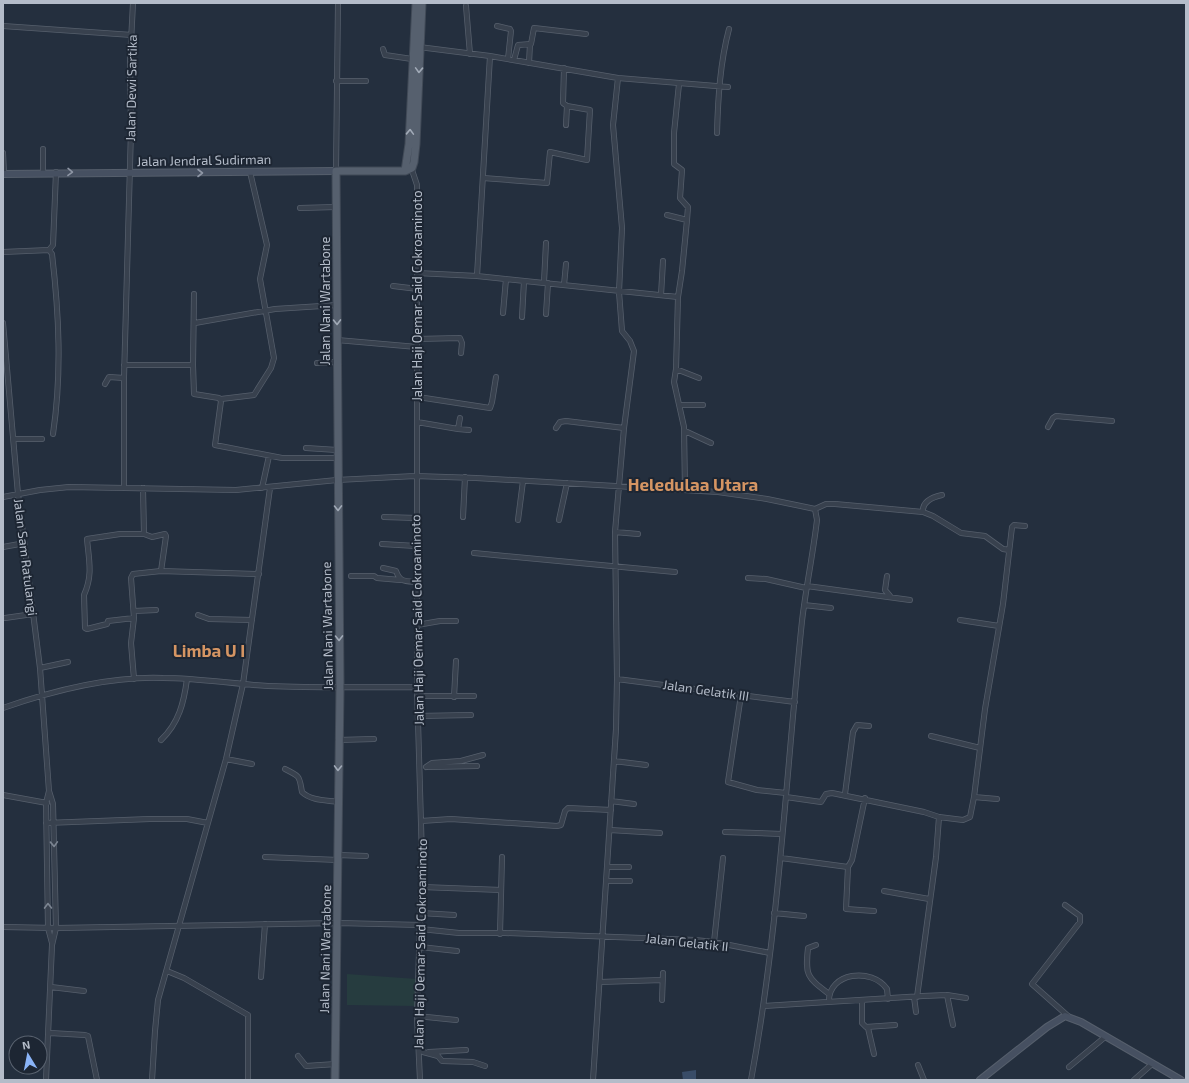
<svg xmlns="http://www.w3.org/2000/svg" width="1189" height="1083" viewBox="0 0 1189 1083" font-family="'Exo 2',sans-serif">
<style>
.green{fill:#263c3f}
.water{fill:#394c67}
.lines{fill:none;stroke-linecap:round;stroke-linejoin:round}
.street-casing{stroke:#565f6c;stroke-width:6}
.secondary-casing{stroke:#565f6c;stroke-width:8}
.primary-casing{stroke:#414a57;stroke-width:9}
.street{stroke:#38414e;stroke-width:4.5}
.secondary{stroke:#465061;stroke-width:6}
.primary{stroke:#56606e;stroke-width:7}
.oneway{stroke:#a1aab7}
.oneway2{stroke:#8e96a5}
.oneway3{stroke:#7c8592}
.labels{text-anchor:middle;stroke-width:4;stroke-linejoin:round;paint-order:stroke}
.street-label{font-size:13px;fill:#b4bcc9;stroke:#1d2633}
.district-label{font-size:17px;font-weight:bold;fill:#d59563;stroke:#1d2633}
</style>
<rect width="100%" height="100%" fill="#242f3e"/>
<!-- green -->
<path class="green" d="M347,974L417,979L415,1006L347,1005Z"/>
<!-- water -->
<path class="water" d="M696,1070V1080H683L682,1072Z"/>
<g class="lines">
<!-- street casing -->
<g class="street-casing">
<path id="street" d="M466,6L470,54
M3,26L132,35
M497,26L510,29L511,31L508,59
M419,47L490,56L618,78L728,87
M383,49L385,55L412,59
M514,60L518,45L531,44L534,28L586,34
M529,63L530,44
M336,81H366
M679,84L674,133V164L682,170L680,198L688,207L687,220
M566,125L567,106
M717,133C718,98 720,63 729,29
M3,153L4,174
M411,167L417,185V687L422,858L417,1016L420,1080
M336,171L338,3
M43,173V149
M483,178L547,183L550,152L587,160L590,110L567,106L563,103L564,68
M300,208L336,207
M667,215L687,220L682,271L678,297L676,369L674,382L684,427L685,490
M49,250L52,254C59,314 62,373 53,434
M3,252L49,250L53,245L56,172
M417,273L477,276L678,297
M477,276L490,56
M544,282L546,243
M564,285L566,264
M393,286L418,289
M661,295L663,261
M503,313L506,279
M546,314L548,283
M522,317L524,281
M3,323L18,494L40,668L49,791L53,804L56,928L52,945L46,1080
M195,323L275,309L337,305
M417,339L460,338L462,343L461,353
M337,340L417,347
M317,363L337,362
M124,365H193L194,294
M193,365L194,394L219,398L221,401L215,445L282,458H337
M676,369L699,378
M105,384L109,377L124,378
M418,397L490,408L492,402L496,377
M221,399L254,395L271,368L274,358L260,279L267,245L250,172
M680,405H703
M417,422L458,429L460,418
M1048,427L1053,418L1056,416L1112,421
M556,428L560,422L566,421L624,428
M458,429L469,430
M685,431L711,443
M14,439H42
M306,448L337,450
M124,488V378L131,130L130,61L133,3
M143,488L144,534L152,537L165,534L166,536L161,571
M262,488L269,456
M3,497L40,490L69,487L236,490L337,480L415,476L476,478L718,492L767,499L815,509L817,520C813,554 806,587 802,621C786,774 779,929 751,1080
M815,509L826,504H835L923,512C922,501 933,497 942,495
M923,512L933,516L961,533L985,536L1003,549L1009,550
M384,517L416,518
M463,517L465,477
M518,520L523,481
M559,520L567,483
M615,532L638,534
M382,544L416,546
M3,547L25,543
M474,553L675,572
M383,568L396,571C400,582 404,581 417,582
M351,576H374L377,578L400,580
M887,576L885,590L890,596
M748,578L766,579L806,588
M807,586L910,600
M804,605L831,608
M134,611L156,610
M198,615L209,619L252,620
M5,618L33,614
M134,618L108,621L107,624L87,629L85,628L84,595C93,575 89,561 87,539L120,534H144
M960,620L999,626
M417,625L440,621H456
M40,668L68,662
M134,679L131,643L134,618L131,578L133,574L161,571L259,574
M617,679L795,702
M741,695L728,782L757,790L786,793
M417,696H474
M454,697L456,661
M3,708C52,691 111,676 163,678C198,678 233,684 268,686C318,688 367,687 417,687
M418,716L471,715
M931,736L980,748
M161,740C179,723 184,702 187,679
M338,740L374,739
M226,759L252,764
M614,761L646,765
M426,767L432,763L461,761L483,755
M428,767L477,766
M285,769C301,777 299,776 302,792C311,801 327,800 339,802
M49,791L46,803L48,928L52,943
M845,794L853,732L857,725L869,726
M3,795L47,803
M786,797L821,802L826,794L832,793L924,812L939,817L963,820L970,817L974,797L985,709L1003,604L1012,527L1014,525L1025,526
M974,797L997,799
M611,801L634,804
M421,821L451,819L557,826L561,825L565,811L568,808L611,810
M46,823L150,819H187L208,823
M610,830L660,833
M725,832L782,834
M338,855L366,856
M265,857L338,860
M781,858L848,867L852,860L865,798
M607,867H629
M848,867L846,909L874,911
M606,881H630
M422,887L501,890
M884,891L929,899
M1065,905L1080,916V922L1032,984L1068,1016
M421,913L454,915
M774,913L804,916
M3,927L56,928L338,923L421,925
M421,929L459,933H505L695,940L714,942L770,953
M500,934L502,857
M714,942L723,858
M816,945L808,948C805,976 807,977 829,994
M420,947L457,951
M167,971L184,978L248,1015V1080
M261,977L265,924
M600,982L662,980
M51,987L84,991
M947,995L953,1025
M914,997L916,1012
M917,997L936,857L939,817
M662,1000L663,973
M862,1000V1023L866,1027L895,1025
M829,1002C828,972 872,967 887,989L888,999
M764,1006L923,996L947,995L966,998
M417,1016L456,1020
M868,1028L874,1054
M50,1033L85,1035L88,1036L97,1080
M423,1052L438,1056L442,1061L473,1062L485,1066
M429,1052L466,1050
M298,1056L306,1066L336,1064
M918,1065L924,1080
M1069,1067L1105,1037
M152,1080L155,1031L158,1000L226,759L243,684L270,488
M593,1080L616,729L617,679L615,532L624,428L634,351L630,341L622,331L619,292L622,228L613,125L618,78
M1134,1080L1152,1064"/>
</g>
<!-- secondary casing -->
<g class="secondary-casing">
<path id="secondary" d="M3,174L336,171
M980,1080L1047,1027L1065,1016L1081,1022L1181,1080"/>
</g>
<!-- primary casing -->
<g class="primary-casing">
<path id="primary" d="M405,171L409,144L416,3
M335,1080L340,687L336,171H405L412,168L414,162L416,144L422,3"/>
</g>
<!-- street -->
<use href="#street" class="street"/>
<!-- secondary -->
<use href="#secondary" class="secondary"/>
<!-- primary -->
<use href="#primary" class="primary"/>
</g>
<!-- one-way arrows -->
<defs><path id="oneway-chevron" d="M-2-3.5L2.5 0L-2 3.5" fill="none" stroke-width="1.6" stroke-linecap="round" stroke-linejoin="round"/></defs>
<g class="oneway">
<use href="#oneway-chevron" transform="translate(419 70) rotate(92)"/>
<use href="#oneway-chevron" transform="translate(410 132) rotate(-88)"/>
<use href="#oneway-chevron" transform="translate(337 322) rotate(89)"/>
<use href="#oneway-chevron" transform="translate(338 508) rotate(89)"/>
<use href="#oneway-chevron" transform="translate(339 638) rotate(89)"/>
<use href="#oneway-chevron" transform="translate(338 768) rotate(91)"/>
</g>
<g class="oneway2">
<use href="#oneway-chevron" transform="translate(70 172) rotate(1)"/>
<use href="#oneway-chevron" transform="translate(200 173)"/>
</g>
<g class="oneway3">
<use href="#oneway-chevron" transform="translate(54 844) rotate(88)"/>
<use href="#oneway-chevron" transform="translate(48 906) rotate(-91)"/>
</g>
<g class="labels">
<!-- street labels -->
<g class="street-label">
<text transform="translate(131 88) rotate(-89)" y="5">Jalan Dewi Sartika</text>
<text transform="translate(204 160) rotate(-1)" y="5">Jalan Jendral Sudirman</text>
<text transform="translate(417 296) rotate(-90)" y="5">Jalan Haji Oemar Said Cokroaminoto</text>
<text transform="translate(325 301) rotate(-90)" y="5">Jalan Nani Wartabone</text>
<text transform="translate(26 557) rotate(83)" y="5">Jalan Sam Ratulangi</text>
<text transform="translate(417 620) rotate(-91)" y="5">Jalan Haji Oemar Said Cokroaminoto</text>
<text transform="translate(327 626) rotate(-91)" y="5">Jalan Nani Wartabone</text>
<text transform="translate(706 690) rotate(8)" y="5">Jalan Gelatik III</text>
<text transform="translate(687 942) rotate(6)" y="5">Jalan Gelatik II</text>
<text transform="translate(420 944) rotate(-89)" y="5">Jalan Haji Oemar Said Cokroaminoto</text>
<text transform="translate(325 949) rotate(-89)" y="5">Jalan Nani Wartabone</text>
</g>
<!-- district labels -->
<g class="district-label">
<text x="693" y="491">Heledulaa Utara</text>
<text x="209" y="657">Limba U I</text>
</g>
</g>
<!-- border -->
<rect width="1189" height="1083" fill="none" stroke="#b4bcc9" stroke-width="8"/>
<!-- north arrow -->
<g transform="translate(28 1055) rotate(350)"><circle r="19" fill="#1d2633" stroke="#59626f"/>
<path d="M0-3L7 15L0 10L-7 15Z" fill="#8ab4f8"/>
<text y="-6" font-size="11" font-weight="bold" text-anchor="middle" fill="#b4bcc9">N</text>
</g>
</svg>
